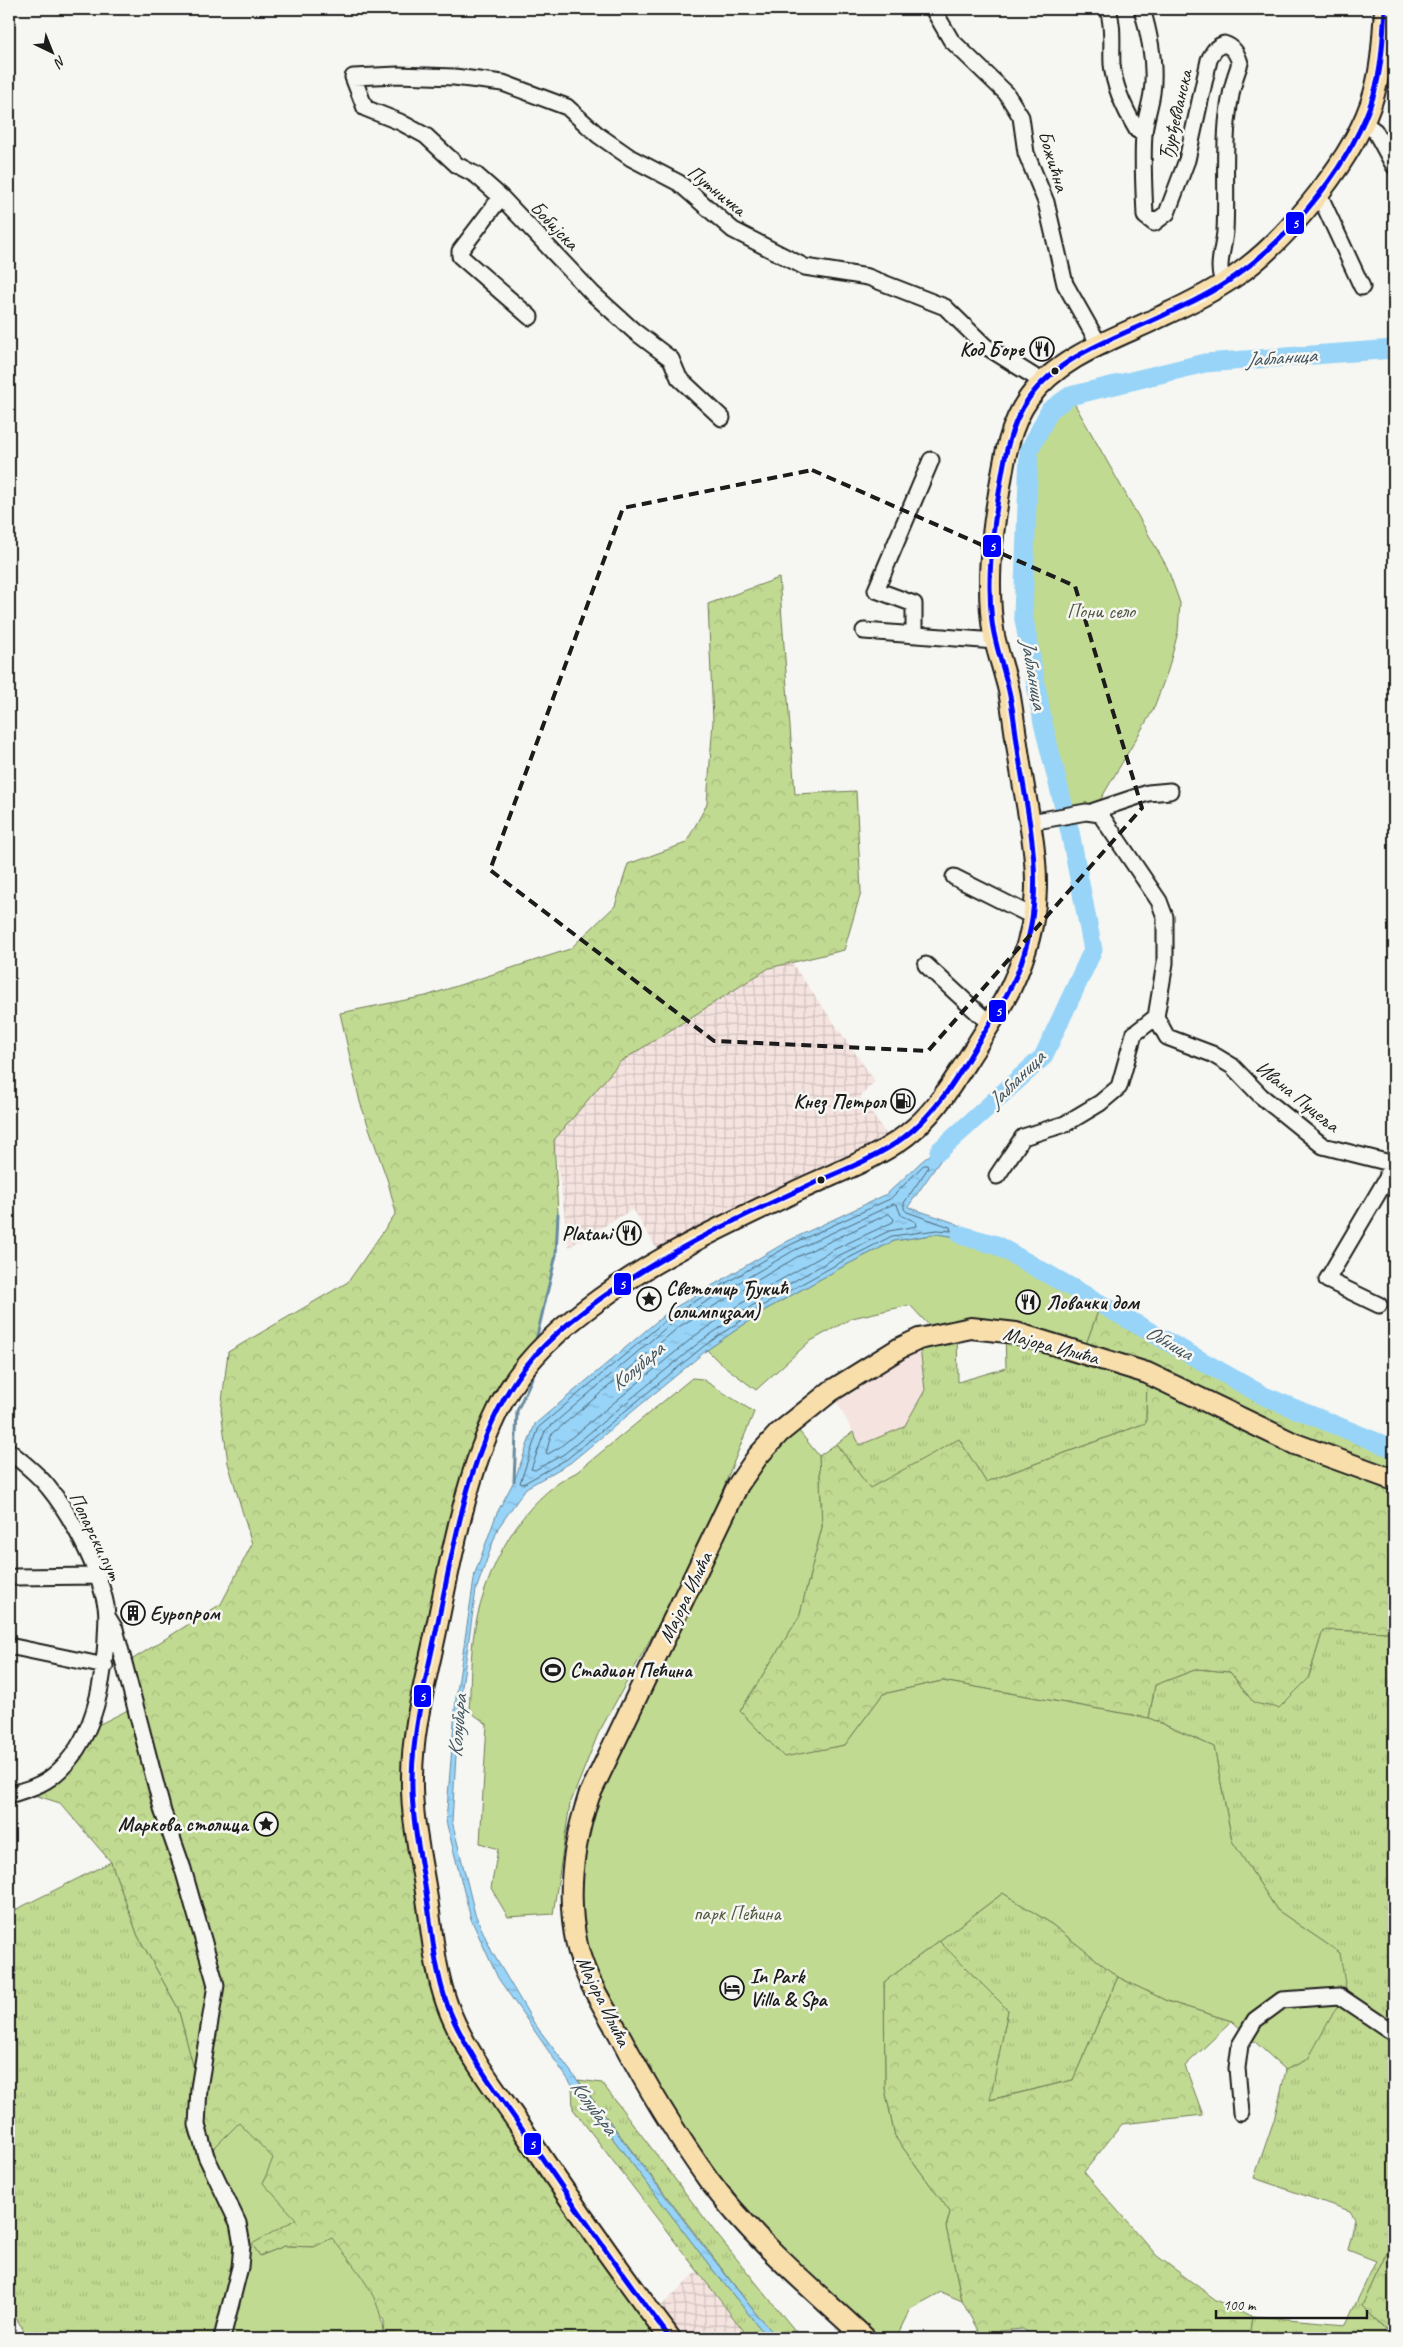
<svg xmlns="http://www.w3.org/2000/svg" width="1403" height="2347" viewBox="0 0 1403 2347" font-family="Caveat,sans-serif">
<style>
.built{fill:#f5e3df}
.industrial{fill:url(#industrial-grid)}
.grass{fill:url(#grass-tufts);stroke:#6e7b56}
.forest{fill:url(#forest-crowns);stroke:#6e7b56}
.green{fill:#c1da91;stroke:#6e7b56}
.water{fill:url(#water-ripples);stroke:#668aa0}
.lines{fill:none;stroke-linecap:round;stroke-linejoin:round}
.shore{stroke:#4d6674;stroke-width:1}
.stream{stroke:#668aa0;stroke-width:3}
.river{stroke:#97d4f8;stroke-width:19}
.minor-casing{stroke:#1c1c1c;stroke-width:19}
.major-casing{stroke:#1c1c1c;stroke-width:24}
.minor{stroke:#f6f6f2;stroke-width:15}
.major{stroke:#f8deab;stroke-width:20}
.bus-1-casing{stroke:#f6f6f2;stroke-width:9}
.bus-1{stroke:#00f;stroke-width:5}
.marked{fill:none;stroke:#1c1c1c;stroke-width:4;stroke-dasharray:10 6;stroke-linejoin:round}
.bus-dot{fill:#1c1c1c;stroke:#f6f6f2;stroke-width:2}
.labels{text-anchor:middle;stroke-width:5;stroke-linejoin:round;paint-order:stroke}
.street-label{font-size:20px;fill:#1c1c1c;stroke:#f6f6f2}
.poi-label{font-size:20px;font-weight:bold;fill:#1c1c1c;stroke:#f6f6f2;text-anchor:start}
.park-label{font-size:20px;fill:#4e553f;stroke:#f6f6f2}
.water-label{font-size:21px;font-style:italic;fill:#41535e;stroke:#f6f6f2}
.line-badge{stroke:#f6f6f2;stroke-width:2}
.badge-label{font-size:14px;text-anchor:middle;font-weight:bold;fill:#fff}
</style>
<defs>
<pattern id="industrial-grid" width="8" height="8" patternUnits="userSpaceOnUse" patternTransform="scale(1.25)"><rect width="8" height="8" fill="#f5e3df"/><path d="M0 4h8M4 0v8" fill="none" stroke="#d1c2bf"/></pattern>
<pattern id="grass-tufts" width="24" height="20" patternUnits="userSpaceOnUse" patternTransform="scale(1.25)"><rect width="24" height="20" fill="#c1da91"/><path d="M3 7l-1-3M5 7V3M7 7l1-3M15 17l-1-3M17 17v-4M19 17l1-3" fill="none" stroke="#a5ba7c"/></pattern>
<pattern id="forest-crowns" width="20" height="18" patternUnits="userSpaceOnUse" patternTransform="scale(1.25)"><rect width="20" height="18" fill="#c1da91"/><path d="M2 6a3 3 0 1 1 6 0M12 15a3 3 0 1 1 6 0" fill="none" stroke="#a5ba7c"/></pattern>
<pattern id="water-ripples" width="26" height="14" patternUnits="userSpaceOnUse" patternTransform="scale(1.25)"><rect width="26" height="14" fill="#97d4f8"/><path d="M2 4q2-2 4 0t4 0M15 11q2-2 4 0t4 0" fill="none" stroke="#82b5d4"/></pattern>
</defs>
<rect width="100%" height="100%" fill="#f6f6f2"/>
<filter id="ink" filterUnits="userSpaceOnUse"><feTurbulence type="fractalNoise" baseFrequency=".02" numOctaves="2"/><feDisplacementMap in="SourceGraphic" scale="10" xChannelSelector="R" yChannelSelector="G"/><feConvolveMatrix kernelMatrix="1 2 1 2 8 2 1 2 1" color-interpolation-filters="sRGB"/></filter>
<g filter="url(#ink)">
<!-- built -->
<path class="built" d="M919,1339L925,1390L904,1427L860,1445L831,1391Z"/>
<!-- industrial -->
<path class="industrial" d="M788,958L875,1081L860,1097L891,1141L660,1254L633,1209L569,1247L554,1140L620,1062L769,968Z
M697,2272L716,2296L749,2338H682L660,2307Z"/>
<!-- grass -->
<path class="grass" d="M957,1330L958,1382L1006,1368L1005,1330L1147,1373L1146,1423L986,1482L959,1440L870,1489L836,1444L853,1432L860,1445L904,1427L925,1390L919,1339Z
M1323,1630L1394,1632V2237L1362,2306L1394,2338H1249L1252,2316L1346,2324L1376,2261L1348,2250L1355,2219L1350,2211L1254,2178L1274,2120L1286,2070L1308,2059L1340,1953L1277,1910L1232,1841L1214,1747L1149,1718L1155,1685L1197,1669L1230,1672L1254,1703L1308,1679Z
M111,1862L138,1936L178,2008L242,2245L222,2338H28L9,2306V1913Z
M1003,1893L1049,1922L1118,1977L1073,2080L989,2100L1008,2010L939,1941Z
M578,2080L602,2083L718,2236L801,2338H778L757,2315Z
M572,2085L713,2270L768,2338H749L573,2109Z"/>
<!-- forest -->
<path class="forest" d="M779,578L795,794L856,791L861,892L844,950L769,968L620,1062L554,1140L558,1214L556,1255L536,1340L494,1419L412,1757L448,2007L670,2338H383L384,2320L314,2247L285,2246L260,2256L251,2244L206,2156L199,2088L178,2008L138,1936L111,1862L60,1803L22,1791L36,1786L86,1731L136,1706L125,1664L221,1604L252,1544L228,1463L221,1410L228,1352L348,1282L396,1213L388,1182L360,1102L340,1013L426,996L570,949L615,906L628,864L686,843L707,804L713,721L708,604Z
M1101,1303L1175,1347L1264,1396L1394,1449V1632L1323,1630L1308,1679L1279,1708L1254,1703L1230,1672L1197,1669L1155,1685L1149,1718L942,1681L883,1694L845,1745L784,1758L740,1711L799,1617L822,1527L819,1456L836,1444L870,1488L959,1439L986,1482L1146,1423L1147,1373L1083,1352Z
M939,1941L1008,2010L990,2100L1073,2080L1118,1977L1167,2001L1232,2021L1185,2066L1203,2115L1122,2124L1084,2172L1157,2256L1216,2300L1252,2316L1249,2338H1036L1023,2329L1000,2331L989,2338H982L962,2301L946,2227L950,2212L895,2137L885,2089L884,1982Z
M1394,2237V2337L1362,2306Z"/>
<!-- green -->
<path class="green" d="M1070,396L1167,567L1180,603L1178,632L1168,670L1153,710L1099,802L1064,808L1043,722L1023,614L1029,451L1050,410Z
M937,1234L993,1242L1101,1303L1083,1352L1016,1333L937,1334L910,1305L852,1318L809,1342L756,1390L719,1362L707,1350L765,1310L844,1266L894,1241Z
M692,1378L702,1379L754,1412L695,1558L598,1734L570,1804L553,1914L508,1917L491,1888L498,1849L480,1843L487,1724L469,1711C471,1684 470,1654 475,1627C487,1567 520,1500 577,1472Z
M791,1421L819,1456L822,1527L799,1617L740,1711L784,1757L845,1745L883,1694L942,1681L1149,1718L1214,1747L1232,1841L1277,1910L1340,1953L1346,1990L1308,2059L1286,2070L1232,2021L1167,2001L1118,1977L1049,1922L1003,1893L884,1982L885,2089L895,2137L950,2212L946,2227L962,2301L941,2292L910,2309L896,2338H865L725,2198L577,1946L585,1810L750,1465Z
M239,2123L273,2158L263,2183L296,2219L252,2244L260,2256L285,2246L314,2247L332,2238C355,2268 384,2298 383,2338H222L242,2245L206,2156Z"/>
<!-- water -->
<path class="water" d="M962,1129L908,1207L955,1223L993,1242L937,1234L894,1241L844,1266L765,1310L707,1350L570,1463L526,1488L498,1528L476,1590L459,1707L452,1821L475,1914L492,1952L534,2023L697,2238L757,2315L778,2338H768L713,2270L572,2085L498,1978L471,1919L446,1821L456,1698L475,1573L497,1513L515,1479L535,1424L669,1311L788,1241L887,1194L921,1162Z"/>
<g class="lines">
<!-- shore -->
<path class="shore" d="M924,1165H927L928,1168L904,1203V1209L907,1212L950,1227L951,1231L937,1230L892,1236L841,1262L762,1306L704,1346L567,1459L523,1484L520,1483L539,1427L672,1315L790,1245L890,1199Z
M894,1204L897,1205L901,1215L916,1222L917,1226L889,1231L838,1256L759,1301L701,1341L564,1454L535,1470L531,1469L545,1431L675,1320L793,1251Z
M889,1214L894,1219L893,1222L835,1249L754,1295L696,1335L560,1447L548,1454L546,1453L551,1435L680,1326L797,1257Z"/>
<!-- stream -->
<path class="stream" d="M538,1343L536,1340L556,1255L558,1214
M514,1481L517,1411L537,1367"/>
<!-- river -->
<path class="river" d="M939,1151L1043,1057L1093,950L1070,832L1043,723L1023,614L1029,451L1050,410L1070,396L1205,363L1394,349
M961,1235L996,1245L1264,1396L1394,1449"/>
<!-- minor casing -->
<g class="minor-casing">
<path id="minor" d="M933,9L951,40L1006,93L1021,117L1026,153L1046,202L1065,284L1100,346
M1108,9C1114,28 1111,45 1112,64C1114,88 1125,110 1137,130L1144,131
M1142,9C1150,36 1156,65 1152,93C1150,107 1145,120 1144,134C1142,161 1144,189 1145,216L1154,223L1167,213L1187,160L1209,60C1213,52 1215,47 1224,44C1234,47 1237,54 1240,63C1219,117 1228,175 1225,231C1224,249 1215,267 1224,283
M1380,70L1394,72
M1364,123L1375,131L1394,166
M1318,192L1362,287
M501,197L460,251V256L530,317
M722,418L679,378L671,359L634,331L592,293L501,197L476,175L457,165L426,136L400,122L365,108L353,77L398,75L454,77L503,83L567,107L598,135L631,158L679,183L733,230L805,267L868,277L945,307L985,346L1043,382
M864,631L995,641
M914,633V604L876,590L931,460
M1094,811L1148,793L1170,791
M1031,822L1086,812L1100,814L1159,901L1165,917V963L1156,1017L1167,1037L1212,1054L1232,1066L1261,1096L1323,1146L1394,1164
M954,877L1034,917
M926,965L990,1024
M997,1176L1023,1137L1065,1124L1100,1103L1119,1087L1134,1034L1156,1017
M1379,1305L1327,1280L1387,1178L1390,1164
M9,1451C22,1462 37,1473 48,1487C72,1516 99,1569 106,1606C108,1617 106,1629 106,1640C103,1687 93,1743 54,1775C41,1786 25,1790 9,1795
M15,1577L97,1576
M107,1616L115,1629L163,1812L183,1869L216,1985L199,2088L197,2125L206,2156L238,2223L242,2245L240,2267L222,2338
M9,1646L105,1666
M1241,2113L1237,2068L1240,2045L1255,2020L1282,2000L1339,1996L1394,2033"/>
</g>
<!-- major casing -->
<g class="major-casing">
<path id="major" d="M670,2338C618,2269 569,2199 521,2127C495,2088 463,2049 447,2004C434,1968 432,1929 426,1892C420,1854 411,1816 412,1778C412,1730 425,1683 435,1636C451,1559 468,1458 509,1390C531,1353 565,1324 600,1299C661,1254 732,1222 801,1189C839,1171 883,1157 915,1128C940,1106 957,1076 975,1048C987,1028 1001,1008 1011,987C1049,907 1036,858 1022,776C1017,748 1014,719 1009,691C1005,673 998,654 994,636C986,588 991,540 999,493C1004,460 1009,426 1029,398C1059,356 1117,338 1162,316C1188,304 1214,291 1237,275C1289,238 1357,155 1374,94C1382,66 1383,38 1385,9
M865,2338C811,2288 752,2238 708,2179C675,2133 645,2083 619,2034C603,2005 584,1977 577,1945C566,1895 573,1844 589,1796L738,1485L758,1456L779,1433L831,1391L900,1348L919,1339L971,1328L1016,1333L1147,1373L1295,1444L1394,1480"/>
</g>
<!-- minor -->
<use href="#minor" class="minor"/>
<!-- major -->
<use href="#major" class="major"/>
<!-- bus-1 casing -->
<g class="bus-1-casing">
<path id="bus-1" d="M670,2338C618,2269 569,2198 521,2127C494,2088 464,2049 447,2004C434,1968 432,1929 426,1892C420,1854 411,1816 412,1778C413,1730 425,1683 435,1636C453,1553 465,1464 509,1390C531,1353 565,1324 600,1299C662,1255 731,1221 801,1189C835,1173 872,1161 903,1138C938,1112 960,1073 982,1036C995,1016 1007,996 1017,974C1045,905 1034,847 1022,776C1017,748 1015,719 1009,691C1004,668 995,646 992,622C987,579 992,536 999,493C1004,460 1009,426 1029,398C1060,355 1116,338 1162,316C1188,304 1214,292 1237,275C1294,234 1353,162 1374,94C1382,67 1383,37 1385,9"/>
</g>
<!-- bus-1 -->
<use href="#bus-1" class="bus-1"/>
</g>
</g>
<!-- marked area -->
<path class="marked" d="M812,470L1075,586L1142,808L928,1051L714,1041L490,870L623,508Z"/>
<!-- icons -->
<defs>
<g id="restaurant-ring" transform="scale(1.25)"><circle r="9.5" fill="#f6f6f2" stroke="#1c1c1c" stroke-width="1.5"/><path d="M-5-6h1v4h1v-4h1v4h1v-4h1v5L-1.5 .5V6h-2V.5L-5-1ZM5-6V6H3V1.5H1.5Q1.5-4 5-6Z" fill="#1c1c1c"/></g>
<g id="fuel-ring" transform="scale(1.25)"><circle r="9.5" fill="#f6f6f2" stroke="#1c1c1c" stroke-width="1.5"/><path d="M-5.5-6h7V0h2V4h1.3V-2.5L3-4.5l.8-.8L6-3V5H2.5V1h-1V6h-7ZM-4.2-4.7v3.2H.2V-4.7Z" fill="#1c1c1c"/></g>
<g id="sight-ring" transform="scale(1.25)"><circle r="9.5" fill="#f6f6f2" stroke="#1c1c1c" stroke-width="1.5"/><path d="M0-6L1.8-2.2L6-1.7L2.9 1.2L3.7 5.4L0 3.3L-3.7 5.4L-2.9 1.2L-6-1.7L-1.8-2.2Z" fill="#1c1c1c"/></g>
<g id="building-ring" transform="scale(1.25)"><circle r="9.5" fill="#f6f6f2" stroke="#1c1c1c" stroke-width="1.5"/><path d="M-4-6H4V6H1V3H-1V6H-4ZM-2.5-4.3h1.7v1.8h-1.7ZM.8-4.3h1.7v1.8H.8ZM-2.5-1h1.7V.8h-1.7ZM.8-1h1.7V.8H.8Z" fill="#1c1c1c"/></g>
<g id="stadium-ring" transform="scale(1.25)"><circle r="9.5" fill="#f6f6f2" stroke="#1c1c1c" stroke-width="1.5"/><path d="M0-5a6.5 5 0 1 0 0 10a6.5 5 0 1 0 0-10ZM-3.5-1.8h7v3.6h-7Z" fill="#1c1c1c"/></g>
<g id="hotel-ring" transform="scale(1.25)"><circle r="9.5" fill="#f6f6f2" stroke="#1c1c1c" stroke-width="1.5"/><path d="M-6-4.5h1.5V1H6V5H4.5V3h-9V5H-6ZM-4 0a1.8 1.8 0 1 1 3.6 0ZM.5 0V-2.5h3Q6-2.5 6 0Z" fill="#1c1c1c"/></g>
</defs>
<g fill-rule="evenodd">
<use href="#restaurant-ring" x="1042" y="349"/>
<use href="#fuel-ring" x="903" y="1101"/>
<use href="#restaurant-ring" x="629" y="1233"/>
<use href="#sight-ring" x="649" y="1299"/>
<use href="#restaurant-ring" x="1028" y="1302"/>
<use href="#building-ring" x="133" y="1613"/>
<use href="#stadium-ring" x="553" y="1670"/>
<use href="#sight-ring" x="266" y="1824"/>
<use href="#hotel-ring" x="732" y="1988"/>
</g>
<!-- markers -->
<g class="bus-dot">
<circle cx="1055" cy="371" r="4.5"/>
<circle cx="821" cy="1180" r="4.5"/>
</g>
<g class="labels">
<!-- street labels -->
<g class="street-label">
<text transform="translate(1175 115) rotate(-77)" y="7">Ђурђевданска</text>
<text transform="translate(1054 161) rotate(73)" y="7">Божићна</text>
<text transform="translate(717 190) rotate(39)" y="7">Путничка</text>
<text transform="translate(555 225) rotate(46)" y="7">Бобијска</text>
<text transform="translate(1298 1096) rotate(39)" y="7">Ивана Пуцеља</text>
<text transform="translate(1051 1345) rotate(15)" y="7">Мајора Илића</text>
<text transform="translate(96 1536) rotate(64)" y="7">Попарски пут</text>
<text transform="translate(685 1597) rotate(-64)" y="7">Мајора Илића</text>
<text transform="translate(604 2001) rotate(64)" y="7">Мајора Илића</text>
</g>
<!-- poi labels -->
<g class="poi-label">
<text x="1024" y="356" text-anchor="end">Код Боре</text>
<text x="886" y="1108" text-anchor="end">Кнез Петрол</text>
<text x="612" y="1240" text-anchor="end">Platani</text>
<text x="666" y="1295">Светомир Ђукић<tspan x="666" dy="23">(олимпизам)</tspan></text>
<text x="1046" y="1309">Ловачки дом</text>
<text x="150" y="1620">Еуропром</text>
<text x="570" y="1677">Стадион Пећина</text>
<text x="248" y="1831" text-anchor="end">Маркова столица</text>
<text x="750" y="1983">In Park<tspan x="750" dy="23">Villa &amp; Spa</tspan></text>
</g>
<!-- park labels -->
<g class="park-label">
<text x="1101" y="618">Пони село</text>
<text x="737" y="1920">парк Пећина</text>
</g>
<!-- water labels -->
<g class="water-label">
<text transform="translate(1281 357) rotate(-4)" y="7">Јабланица</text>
<text transform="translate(1034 674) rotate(80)" y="7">Јабланица</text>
<text transform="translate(1016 1079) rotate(-45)" y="7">Јабланица</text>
<text transform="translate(1169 1342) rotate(29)" y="7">Обница</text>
<text transform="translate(637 1366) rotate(-40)" y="7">Колубара</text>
<text transform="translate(457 1726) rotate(-85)" y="7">Колубара</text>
<text transform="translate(594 2107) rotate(53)" y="7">Колубара</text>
</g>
</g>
<g class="line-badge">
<rect x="1285" y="211" width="20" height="24" rx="5" fill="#00f"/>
<rect x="982" y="534" width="20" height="24" rx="5" fill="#00f"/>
<rect x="988" y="999" width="19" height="24" rx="5" fill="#00f"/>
<rect x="613" y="1272" width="19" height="24" rx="5" fill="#00f"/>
<rect x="413" y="1684" width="19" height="24" rx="5" fill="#00f"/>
<rect x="523" y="2132" width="19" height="24" rx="5" fill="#00f"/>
</g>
<g class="badge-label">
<text x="1295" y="228">5</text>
<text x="992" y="551">5</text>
<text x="998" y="1016">5</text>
<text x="622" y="1289">5</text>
<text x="422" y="1701">5</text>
<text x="532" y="2149">5</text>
</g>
<!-- margin -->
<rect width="1403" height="2347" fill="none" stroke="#f6f6f2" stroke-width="30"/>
<rect x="15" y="15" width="1373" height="2317" fill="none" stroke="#1c1c1c" stroke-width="2" filter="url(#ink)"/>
<!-- north arrow -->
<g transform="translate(52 52) rotate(137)" stroke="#f6f6f2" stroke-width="4" paint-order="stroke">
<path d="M0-4L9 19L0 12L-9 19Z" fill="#1c1c1c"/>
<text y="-8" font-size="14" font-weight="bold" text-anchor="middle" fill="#1c1c1c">N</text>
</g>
<!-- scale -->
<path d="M1216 2310v8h151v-8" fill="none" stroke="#1c1c1c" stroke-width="2.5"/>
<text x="1223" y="2310" font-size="15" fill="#1c1c1c" stroke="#f6f6f2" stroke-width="4" paint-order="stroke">100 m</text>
</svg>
